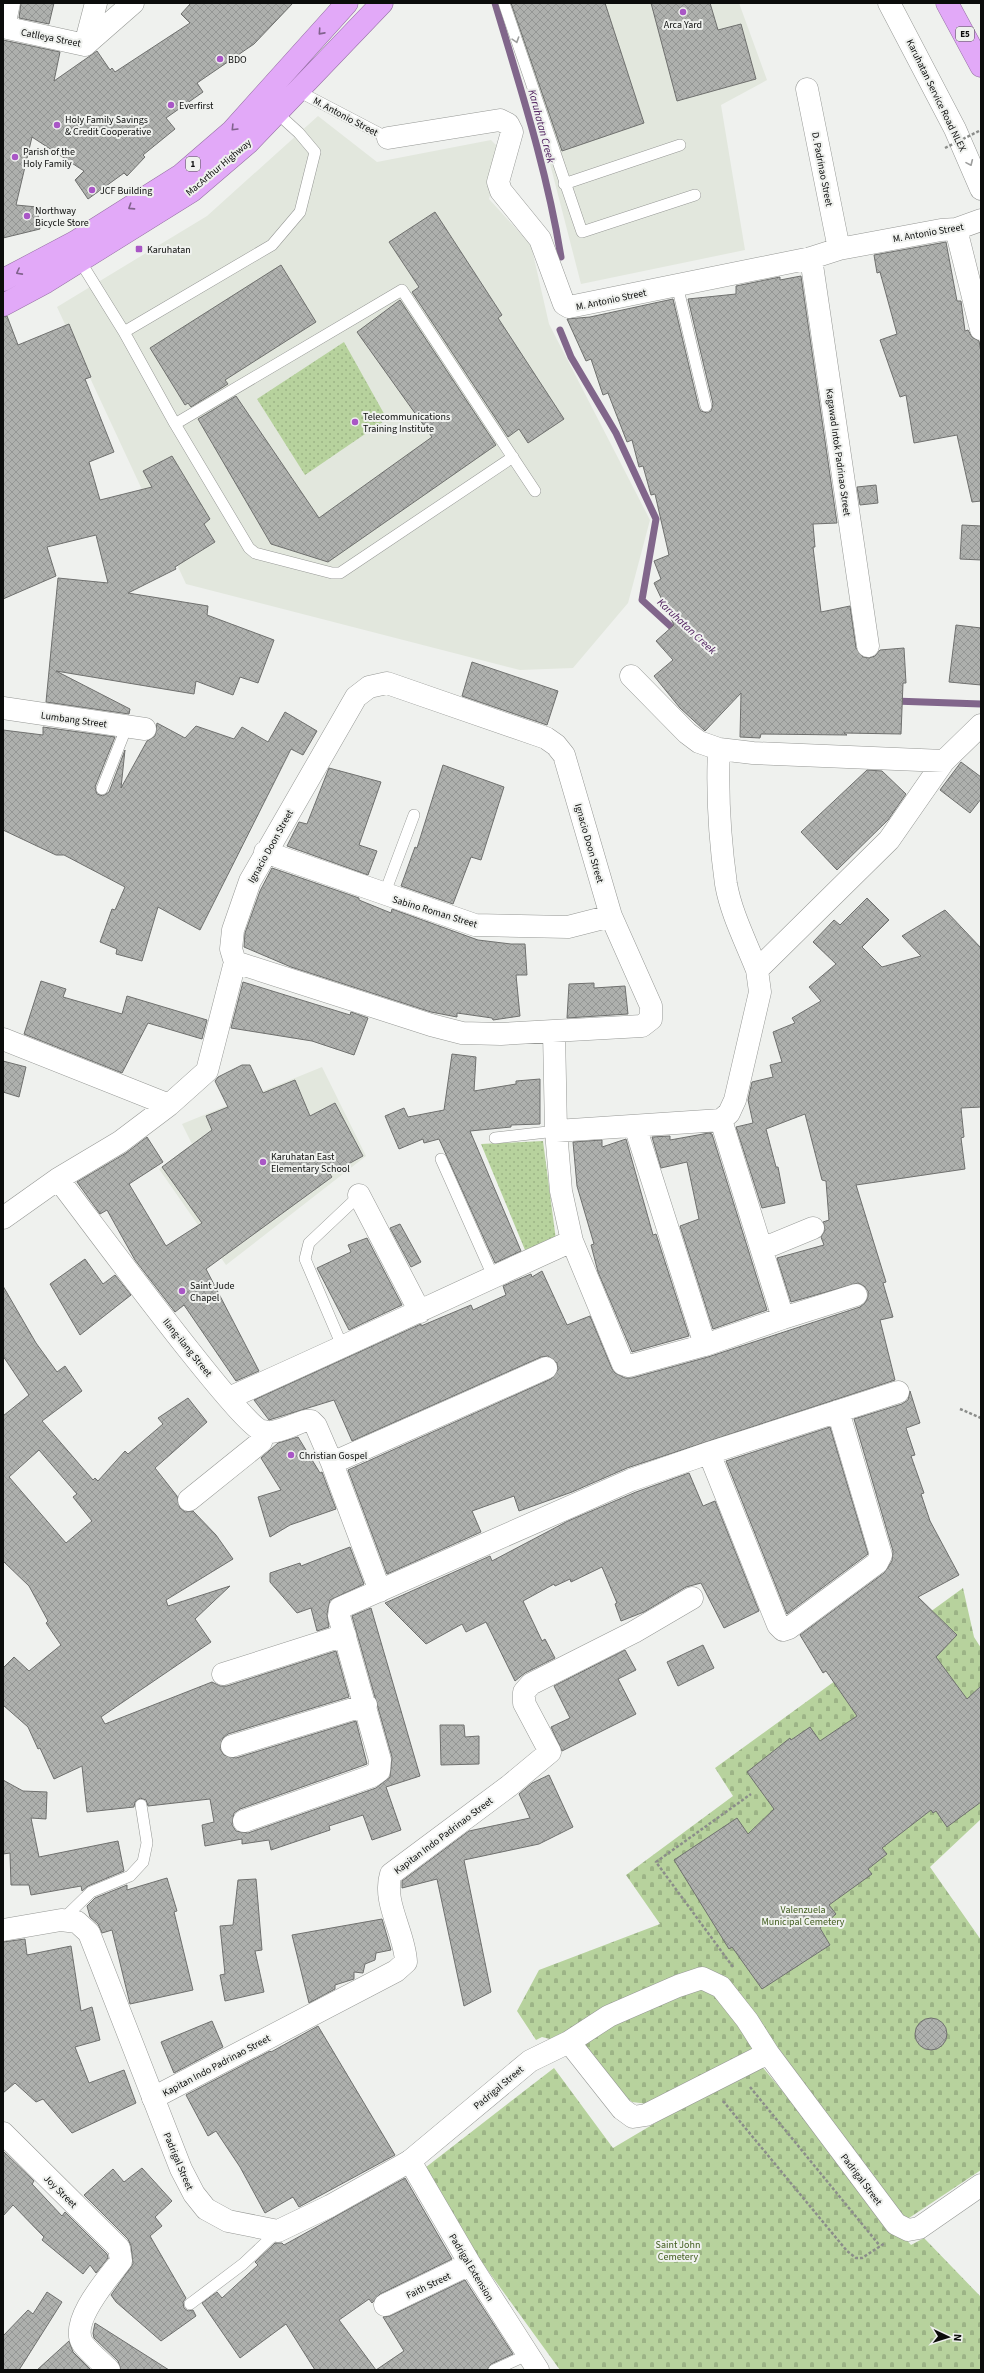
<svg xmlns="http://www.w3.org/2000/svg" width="984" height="2373" viewBox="0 0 984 2373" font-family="'Source Sans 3',sans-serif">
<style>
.built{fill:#e2e7dd}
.grass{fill:url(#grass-dots)}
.cemetery{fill:url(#cemetery-stones)}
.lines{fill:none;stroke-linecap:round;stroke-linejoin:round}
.stream{stroke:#81668b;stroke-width:7}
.building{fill:url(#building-cross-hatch);stroke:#6f706e;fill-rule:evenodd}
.lane-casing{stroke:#969895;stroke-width:12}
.street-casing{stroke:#969895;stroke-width:23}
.secondary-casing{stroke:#969895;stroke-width:23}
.highway-casing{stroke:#9772a5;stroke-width:23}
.path{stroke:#8b8d8a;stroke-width:2.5;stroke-dasharray:3 2;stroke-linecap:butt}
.lane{stroke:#fff;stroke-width:11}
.street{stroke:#fff;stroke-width:22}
.secondary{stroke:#fff;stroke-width:22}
.highway{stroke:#e2a9f8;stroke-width:22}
.path-bridge{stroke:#8b8d8a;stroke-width:2.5;stroke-dasharray:3 2;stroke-linecap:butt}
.oneway{stroke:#81628d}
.oneway2{stroke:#9d9e9d}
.poi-dot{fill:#a956c6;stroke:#eff1ee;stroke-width:1.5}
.labels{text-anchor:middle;stroke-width:4;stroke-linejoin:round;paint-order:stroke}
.shield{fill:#eff1ee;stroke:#4f514f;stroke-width:1}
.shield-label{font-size:9px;font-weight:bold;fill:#0b0c0b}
.poi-label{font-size:10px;fill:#0b0c0b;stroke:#eff1ee;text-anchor:start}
.street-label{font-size:10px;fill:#0b0c0b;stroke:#eff1ee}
.park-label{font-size:10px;fill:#3f5b1c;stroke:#eff1ee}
.water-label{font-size:11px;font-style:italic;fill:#491759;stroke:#eff1ee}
</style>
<defs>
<pattern id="grass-dots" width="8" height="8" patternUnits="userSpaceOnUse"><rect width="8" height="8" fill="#b7d29d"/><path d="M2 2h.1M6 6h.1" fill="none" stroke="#9cb386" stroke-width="1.8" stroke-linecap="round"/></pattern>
<pattern id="cemetery-stones" width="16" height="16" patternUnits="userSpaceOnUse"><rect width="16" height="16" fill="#b7d29d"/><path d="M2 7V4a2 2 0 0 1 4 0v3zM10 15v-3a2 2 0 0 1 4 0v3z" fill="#9cb386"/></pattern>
<pattern id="building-cross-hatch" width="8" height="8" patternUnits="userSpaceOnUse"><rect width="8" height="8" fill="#aeb0ad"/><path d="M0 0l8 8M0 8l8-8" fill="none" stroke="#949694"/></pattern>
</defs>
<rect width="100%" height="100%" fill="#eff1ee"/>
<!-- built -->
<path class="built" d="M500,3H739L767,80L721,105L745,250L581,284L547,152Z
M318,116L377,162L491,140L501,150L489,199L531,245L549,324L650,520L628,603L573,668L520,670L186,584L57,307L207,216Z
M322,1067L366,1156L226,1265L159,1169L192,1144L182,1124Z"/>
<!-- grass -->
<path class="grass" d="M344,342L387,419L305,475L257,399Z
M543,1141L556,1240L525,1250L481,1144Z"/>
<!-- cemetery -->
<path class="cemetery" d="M963,1588L974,1637L981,1648V1819L930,1867L981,1940V2170L906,2220L766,2046L657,2105L632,2102L613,2085L581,2047L542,2037L536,2040L517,2011L539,1970L660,1924L626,1875L733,1796L715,1768Z
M760,2064L911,2245L924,2238L981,2297V2370H560L478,2257L421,2171L554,2068L613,2148L706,2093Z"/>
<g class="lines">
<!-- stream -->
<path class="stream" d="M495,3C520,87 547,170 561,257
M560,330L571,357L616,433L656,519L642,600L678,633
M894,701L981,704"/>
</g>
<!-- building -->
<path class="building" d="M21,3H54L49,24L19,18Z
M191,3H293L254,44L197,83L203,92L166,118L175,129L143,155L145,157L127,176L124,173L88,199L75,180L84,171L32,137L16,205L37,207L40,229L3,238V40L60,52L54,81L97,51L110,70L112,68L115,72L190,23L181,14Z
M511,3H605L644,123L562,151Z
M651,3H710L718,30L741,24L756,79L677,101Z
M435,212L502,315L498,318L564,419L528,443L519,429L508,437L412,292L419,287L389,242Z
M946,242L957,301H961L965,331L968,330L972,337L979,341L981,352V501L972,502L957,435L914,443L906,395L900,397L880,340L897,334L880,272L877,273L874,255Z
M281,265L316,322L225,380L228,384L191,407L188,403L185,405L150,348Z
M801,276L837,523L813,524L815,547H813L821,612L850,606L856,648L863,657L869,658L875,656L880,650L904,648L906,683H903L901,734L844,733L847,735L761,734L760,738L740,737L741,693L705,731L680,708L654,676L673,660L656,641L674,625L654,583L661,579L654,561L669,555L655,494L651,495L643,466L639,467L632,440L627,442L608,393L603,395L591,359L586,361L567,319L590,317L673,299L699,408L701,411L707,413L711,411L713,404L688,299L736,294V286L780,277V280Z
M400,300L496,445L328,562L271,544L198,419L236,396L319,518L432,437L357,332Z
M7,316L18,345L69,324L91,377L85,379L114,452L89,462L100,500L152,487L143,471L172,456L210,519L204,524L215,542L175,567L176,569L128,593L208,606L207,615L274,640L258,683L240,677L233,695L196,681L194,694L56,671L130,709L129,714L46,702L58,578L108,583L96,535L47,547L56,576L3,599V317Z
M876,485L878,503L860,505L857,487Z
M962,525L981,526V560L960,559Z
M956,625L981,628V685L949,682Z
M472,662L558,691L547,725L462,696Z
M285,712L317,731L303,755L291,749L200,930L158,907L142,961L116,954L117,949L100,942L112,909L115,910L125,887L64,855H56L3,830V730L43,735V727L115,737L95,787L97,794L103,796L109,792L125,750L121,788L147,741L155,736L157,723L185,738L196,726L234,739L242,727L268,742Z
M961,762L981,777V799L970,813L940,790Z
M443,765L504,787L481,860L471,857L453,904L401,886L415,847L417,848Z
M329,768L381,782L359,845L377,851L368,875L287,846L299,822L307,824Z
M867,770L882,771L906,794L888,820L837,870L801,832Z
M272,868L359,898V900L391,913L392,909L478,940L511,944H525L527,975H516L520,1016L493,1020L492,1018L457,1013V1017L431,1012L291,967L244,947L245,933L260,891Z
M867,898L889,920L862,947L882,967L921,956L902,936L945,910L981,948V1107L961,1108L964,1137L961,1138L965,1169L856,1185L886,1282L883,1283L893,1317L880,1320L895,1380L627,1468L572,1492L519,1511L514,1496L472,1511L481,1532L387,1574L348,1470L551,1379L558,1370L557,1363L548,1356L541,1357L352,1441L334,1400L269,1420L254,1400L421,1324V1326L471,1305L473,1310L506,1295L503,1286L531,1274L532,1277L542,1271L567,1325L590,1316L612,1369L615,1373L625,1378H632L708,1357L860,1307L865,1303L868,1297V1291L864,1286L858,1283L791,1302L777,1258L824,1245L821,1237L825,1230L823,1222L829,1220L826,1181L822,1180L805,1114L766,1129L776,1167H778L785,1203L762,1208L736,1127L753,1123L748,1100L752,1082L773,1077L770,1065L782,1062L773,1032L795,1023L792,1018L821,1001L809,987L836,964L813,942L834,920L840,925Z
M41,981L66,989L63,997L122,1014L127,996L207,1020L202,1039L148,1023L122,1073L24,1034Z
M243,982L350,1015L351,1012L368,1018L354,1055L312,1041L231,1028Z
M594,983V988L625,986L628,1014L567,1018L569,984Z
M452,1054L476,1057L474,1091L516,1084V1081L540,1079V1124L511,1125V1127L470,1131L521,1251L495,1263L439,1139L424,1143L423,1139L399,1149L385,1116L404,1108L408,1117L444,1110Z
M3,1061L26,1067L19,1097L3,1092Z
M242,1065H250L263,1093L295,1080L310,1116L335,1103L363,1156L330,1174L332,1177L206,1269L259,1371L236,1381L184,1305L175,1312L135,1260L107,1210L100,1214L77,1182L126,1153L147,1137L163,1162L129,1184L166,1246L202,1223L162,1167L212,1130L206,1116L228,1107L215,1081L218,1077Z
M709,1133L712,1134L767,1310L713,1329L680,1226L699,1219L687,1162L661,1168L652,1137L670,1136V1140Z
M626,1139L653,1235L656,1234L689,1336L632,1352L598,1272L591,1245L594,1244L577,1186L573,1142L602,1140V1147Z
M400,1224L421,1262L411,1267L390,1228Z
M367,1238L402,1305L349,1330L317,1268L351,1252L348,1245Z
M85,1259L103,1284L115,1275L131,1295L80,1335L50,1284Z
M3,1286L36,1343L57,1372L65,1366L82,1391L42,1421L93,1480L95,1478L98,1481L125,1451L128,1454L163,1424L158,1418L188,1398L207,1422L155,1468L177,1496L180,1508L185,1512L193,1511L216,1535L233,1559L166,1600L168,1606L230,1586L195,1619L211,1642L101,1717L105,1724L212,1682L220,1686H227L336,1651L349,1697L228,1734L223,1738L220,1749L224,1755L236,1758L356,1721L367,1764L240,1809L234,1813L232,1825L236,1831L248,1833L376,1788L390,1777L392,1757L352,1616L371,1608L420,1776L386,1787L401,1830L372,1840L363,1815L329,1826L330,1830L271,1850L269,1840L242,1844V1839L205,1846L202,1825L214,1822L210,1799L148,1806L146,1800L140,1798L135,1802L134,1807L87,1812L82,1766L54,1779L40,1748L38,1749L28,1727L3,1705V1668L14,1657L29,1671L61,1645L46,1623L48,1621L29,1586L3,1561V1416L29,1395L3,1356ZM39,1450L77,1494L73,1497L92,1521L66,1543L9,1477Z
M910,1391L920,1423L906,1428L915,1455L911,1456L924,1493L921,1494L930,1521L959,1575L918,1597L957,1635L936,1657L967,1699L981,1686V1802L947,1827L936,1811L933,1813L931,1810L882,1848L887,1854L868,1869L872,1874L829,1905L836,1914L820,1928L830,1945L762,1989L732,1947L729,1949L674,1860L737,1818L748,1834L774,1809L747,1772L790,1738L791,1740L810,1727L820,1741L857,1716L826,1671L823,1673L800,1635L884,1573L892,1561L893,1551L854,1419L902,1404L908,1400Z
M830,1427L868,1554L787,1614L726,1461Z
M298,1437L320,1473L322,1472L336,1509L290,1525L270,1537L258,1497L281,1490L261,1458L278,1443Z
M689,1473L703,1506L715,1501L759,1611L724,1628L701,1583L686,1587L644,1612L621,1621L615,1604L617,1603L602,1567L571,1582L570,1579L555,1586L554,1584L523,1601L542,1641L545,1639L555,1658L525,1673L515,1681L486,1622L466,1632L462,1624L426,1644L385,1603L490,1556L492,1561L568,1521L636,1492Z
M350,1547L364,1584L330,1600L327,1614L329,1627L317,1631L311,1608L297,1613L270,1582V1573L300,1563L301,1566Z
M703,1645L714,1668L678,1686L667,1662Z
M625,1650L636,1670L618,1679L636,1714L562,1751L551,1727L570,1718L554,1686Z
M440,1725H464L465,1737L479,1736V1764L441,1765Z
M549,1775L573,1827L539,1844L464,1860L491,1992L464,2006L437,1879L402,1888V1881L469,1831L530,1818L519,1794L532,1783Z
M3,1780L23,1791L47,1792L46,1819L31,1818L39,1857L118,1841L124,1871L88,1886L82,1891L81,1886L31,1895L29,1885H11L10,1853L3,1854Z
M167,1878L177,1911L174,1912L193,1990L130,2004L112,1930L102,1933L98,1924L90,1917L87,1906L95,1898L127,1885V1890Z
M256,1879L262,1950L255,1951L264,1992L225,2001L220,1975L225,1974L220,1926L233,1925L238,1880Z
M382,1919L391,1950L376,1953L375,1960L365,1964L363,1973L354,1972V1979L335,1985V1989L309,2003L292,1935Z
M25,1939L27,1955L71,1946L81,2011L92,2007L100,2040L75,2047L89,2083L124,2070L136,2103L72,2133L43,2099L36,2102L15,2083L3,2093V1942Z
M915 2034a16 16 0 1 1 32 0a16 16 0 1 1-32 0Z
M212,2021L223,2047L174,2073L161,2042Z
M318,2026L395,2155L299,2207L293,2197L265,2213L240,2167L216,2131L208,2136L186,2095L270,2051L271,2052Z
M3,2151L34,2181L32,2184L62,2216L65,2212L107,2254L108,2258L96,2273L90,2265L83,2274L42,2240L44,2237L13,2205L3,2216Z
M142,2168L172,2201L155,2217L162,2226L150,2236L186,2298L183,2302L184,2308L188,2311L193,2310L196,2316L161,2341L116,2302L111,2295L133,2264L131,2246L128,2239L84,2195L113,2169L124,2182Z
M405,2178L452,2259L380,2294L372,2303L369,2299L339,2320L376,2370H315L286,2324L240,2358L202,2303L217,2292L222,2298L258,2265L255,2262L275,2243H282L284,2245Z
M465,2280L513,2354L491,2364L487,2370H376L404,2351L383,2317L390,2316Z
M47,2292L62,2302L19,2370H3V2336L28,2310L33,2314Z
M95,2323L169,2370H121L118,2361L94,2338L93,2333Z
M69,2341L73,2352L91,2370H37Z"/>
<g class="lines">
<!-- lane casing -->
<g class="lane-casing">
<path id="lane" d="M504,3L582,232L695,195
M298,91L388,138
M564,184L680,145
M80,261L124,332L175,424L249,548L255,553L332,573H340L513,457
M677,285L706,406
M124,332L272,245L300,212L315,152L299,133L277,113
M175,424L402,290L535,491
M102,789L127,726
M384,895L414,815
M495,1138L556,1131
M441,1159L493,1276
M343,1348L305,1259L309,1243L362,1193
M62,1920L91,1892L130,1876L143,1862L147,1843L141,1805
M190,2304L243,2264L278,2231
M494,2370L527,2355"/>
</g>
<!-- street casing -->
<g class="street-casing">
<path id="street" d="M3,27L85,45L133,3
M4,27L9,3
M85,45L96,3
M807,89L839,249
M388,138L500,120L508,124L512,132L498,182L501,191L540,239L564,304L569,307L811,258L839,249L941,230L956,229L981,220
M956,229L981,329
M811,258L868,646
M631,676L687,733L699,742L719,749L753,753L944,761
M3,708L145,729
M719,749C717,792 720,841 726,884C731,913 746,942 757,970
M265,852L475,925L568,927L611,916
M554,1032L556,1131L561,1191L572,1241L623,1364L629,1366L705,1345L783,1318L856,1295
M3,1039L169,1105
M721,1120L783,1318
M635,1126L705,1345
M556,1131L721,1120L729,1113L735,1100L760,992L757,970L889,840L944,761L981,725
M58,1179C85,1213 240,1426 264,1432C276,1434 294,1424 305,1421H311L316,1426L332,1463L380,1591
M359,1195L420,1312
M3,1218L58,1179L120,1142L169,1105L207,1071L235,962L231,949L233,930L250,881L356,697L369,687L387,683L546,738L556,745L564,755L611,916L651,1006V1019L642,1026L501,1034L462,1033L431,1025L235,962
M762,1249L813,1228
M229,1398C344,1347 457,1293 572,1241
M709,1453L778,1625L783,1630L789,1628L877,1563L881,1555L838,1411
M332,1463L546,1368
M189,1500L261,1442L264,1431
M223,1674L345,1635
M232,1746L366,1705
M244,1821L372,1776L379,1771L380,1760L339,1616L340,1608L631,1480L709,1453L898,1392
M153,2098L396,1971L406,1962C405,1933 382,1902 391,1874L509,1786L550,1752L524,1703V1692L531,1684L634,1632L692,1598
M3,2133L119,2248L121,2261C109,2277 68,2322 83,2344C90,2353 101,2362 109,2370
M410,2161L470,2264L538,2370
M385,2305L470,2264"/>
</g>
<!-- secondary casing -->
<g class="secondary-casing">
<path id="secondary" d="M889,3L955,129L981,189
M3,1930L61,1920L77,1922L89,1933L181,2169L194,2194L206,2209L228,2221L278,2231L330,2206L410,2161L530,2061L569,2042L609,2016L678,1986L702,1978L721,1987L747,2020L768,2053
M569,2042L622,2109L633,2117L646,2115L768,2053L896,2224L908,2230L919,2228L981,2185"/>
</g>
<!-- highway casing -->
<g class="highway-casing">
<path id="highway" d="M947,3L981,66
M3,280L75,242L181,175L232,131L347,3
M3,305L46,282L192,191L248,143L382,3"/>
</g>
<!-- path -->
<path class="path" d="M960,1409L981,1418
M733,1967L656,1862L751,1794
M750,2087L880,2246
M723,2101L847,2251L856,2258H862L885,2243"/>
<!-- lane -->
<use href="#lane" class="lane"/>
<!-- street -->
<use href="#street" class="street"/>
<!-- secondary -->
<use href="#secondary" class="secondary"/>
<!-- highway -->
<use href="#highway" class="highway"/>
<!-- path-bridge -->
<path class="path-bridge" d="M945,148L981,130"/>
</g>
<!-- one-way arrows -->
<defs><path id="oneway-chevron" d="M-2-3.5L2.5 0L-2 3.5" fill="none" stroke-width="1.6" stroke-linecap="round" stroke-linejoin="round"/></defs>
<g class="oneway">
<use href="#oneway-chevron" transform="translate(321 32) rotate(132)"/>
<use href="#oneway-chevron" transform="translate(234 128) rotate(134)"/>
<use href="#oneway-chevron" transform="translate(131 207) rotate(147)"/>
<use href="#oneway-chevron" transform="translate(19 272) rotate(152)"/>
</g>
<g class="oneway2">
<use href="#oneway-chevron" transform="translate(516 40) rotate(72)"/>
<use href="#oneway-chevron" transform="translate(970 163) rotate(66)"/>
</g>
<!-- markers -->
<g class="poi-dot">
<circle cx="683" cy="12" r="4"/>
<circle cx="220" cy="59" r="4"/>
<circle cx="171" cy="105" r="4"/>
<circle cx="57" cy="125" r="4"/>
<circle cx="15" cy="157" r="4"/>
<circle cx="92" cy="190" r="4"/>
<circle cx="27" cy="216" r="4"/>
<rect x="135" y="245" width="8" height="8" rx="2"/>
<circle cx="355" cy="422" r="4"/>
<circle cx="263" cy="1162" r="4"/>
<circle cx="182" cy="1291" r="4"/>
<circle cx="291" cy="1455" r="4"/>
</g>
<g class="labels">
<!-- shield labels -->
<g class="shield">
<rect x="956" y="27" width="18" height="14" rx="3"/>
<rect x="186" y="157" width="14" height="14" rx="3"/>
</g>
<g class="shield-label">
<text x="965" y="37">E5</text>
<text x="193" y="167">1</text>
</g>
<!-- poi labels -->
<g class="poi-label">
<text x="683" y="28" text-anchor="middle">Arca Yard</text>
<text x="228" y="63">BDO</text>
<text x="179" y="109">Everfirst</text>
<text x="65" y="123">Holy Family Savings<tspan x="65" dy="12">&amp; Credit Cooperative</tspan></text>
<text x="23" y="155">Parish of the<tspan x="23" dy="12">Holy Family</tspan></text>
<text x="100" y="194">JCF Building</text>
<text x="35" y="214">Northway<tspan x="35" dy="12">Bicycle Store</tspan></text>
<text x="147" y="253">Karuhatan</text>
<text x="363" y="420">Telecommunications<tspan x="363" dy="12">Training Institute</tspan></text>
<text x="271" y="1160">Karuhatan East<tspan x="271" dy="12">Elementary School</tspan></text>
<text x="190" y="1289">Saint Jude<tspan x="190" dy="12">Chapel</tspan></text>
<text x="299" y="1459">Christian Gospel</text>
</g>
<!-- street labels -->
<g class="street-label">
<text transform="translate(51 37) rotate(11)" y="4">Catlleya Street</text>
<text transform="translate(937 95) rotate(64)" y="4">Karuhatan Service Road NLEX</text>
<text transform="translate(346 116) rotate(28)" y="4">M. Antonio Street</text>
<text transform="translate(218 167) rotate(-40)" y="4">MacArthur Highway</text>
<text transform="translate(823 169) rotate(79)" y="4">D. Padrinao Street</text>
<text transform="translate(928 232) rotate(-10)" y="4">M. Antonio Street</text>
<text transform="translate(611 299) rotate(-12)" y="4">M. Antonio Street</text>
<text transform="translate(839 452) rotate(82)" y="4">Kagawad Intok Padrinao Street</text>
<text transform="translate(74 719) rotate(8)" y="4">Lumbang Street</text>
<text transform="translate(590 843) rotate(74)" y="4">Ignacio Doon Street</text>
<text transform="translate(270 846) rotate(-61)" y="4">Ignacio Doon Street</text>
<text transform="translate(435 911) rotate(17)" y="4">Sabino Roman Street</text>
<text transform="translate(188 1347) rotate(51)" y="4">Ilang-ilang Street</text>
<text transform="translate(443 1835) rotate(-37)" y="4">Kapitan Indo Padrinao Street</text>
<text transform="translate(216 2065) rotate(-28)" y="4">Kapitan Indo Padrinao Street</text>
<text transform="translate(498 2087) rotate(-40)" y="4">Padrigal Street</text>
<text transform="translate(179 2161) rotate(67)" y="4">Padrigal Street</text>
<text transform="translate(862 2179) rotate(53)" y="4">Padrigal Street</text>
<text transform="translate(61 2191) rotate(45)" y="4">Joy Street</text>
<text transform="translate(472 2267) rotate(59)" y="4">Padrigal Extension</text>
<text transform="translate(428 2285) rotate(-26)" y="4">Faith Street</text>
</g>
<!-- park labels -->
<g class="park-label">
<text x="803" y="1913">Valenzuela<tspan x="803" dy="12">Municipal Cemetery</tspan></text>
<text x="678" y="2248">Saint John<tspan x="678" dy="12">Cemetery</tspan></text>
</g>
<!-- water labels -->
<g class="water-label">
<text transform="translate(542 126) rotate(75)" y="4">Karuhatan Creek</text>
<text transform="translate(687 626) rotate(43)" y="4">Karuhatan Creek</text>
</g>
</g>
<!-- border -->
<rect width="984" height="2373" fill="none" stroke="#0b0c0b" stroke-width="8"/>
<!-- north arrow -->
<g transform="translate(948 2337) rotate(94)" stroke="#eff1ee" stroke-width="3" paint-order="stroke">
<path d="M0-3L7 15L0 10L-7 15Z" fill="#0b0c0b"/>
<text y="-6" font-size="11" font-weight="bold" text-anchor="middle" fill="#0b0c0b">N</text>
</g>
</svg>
